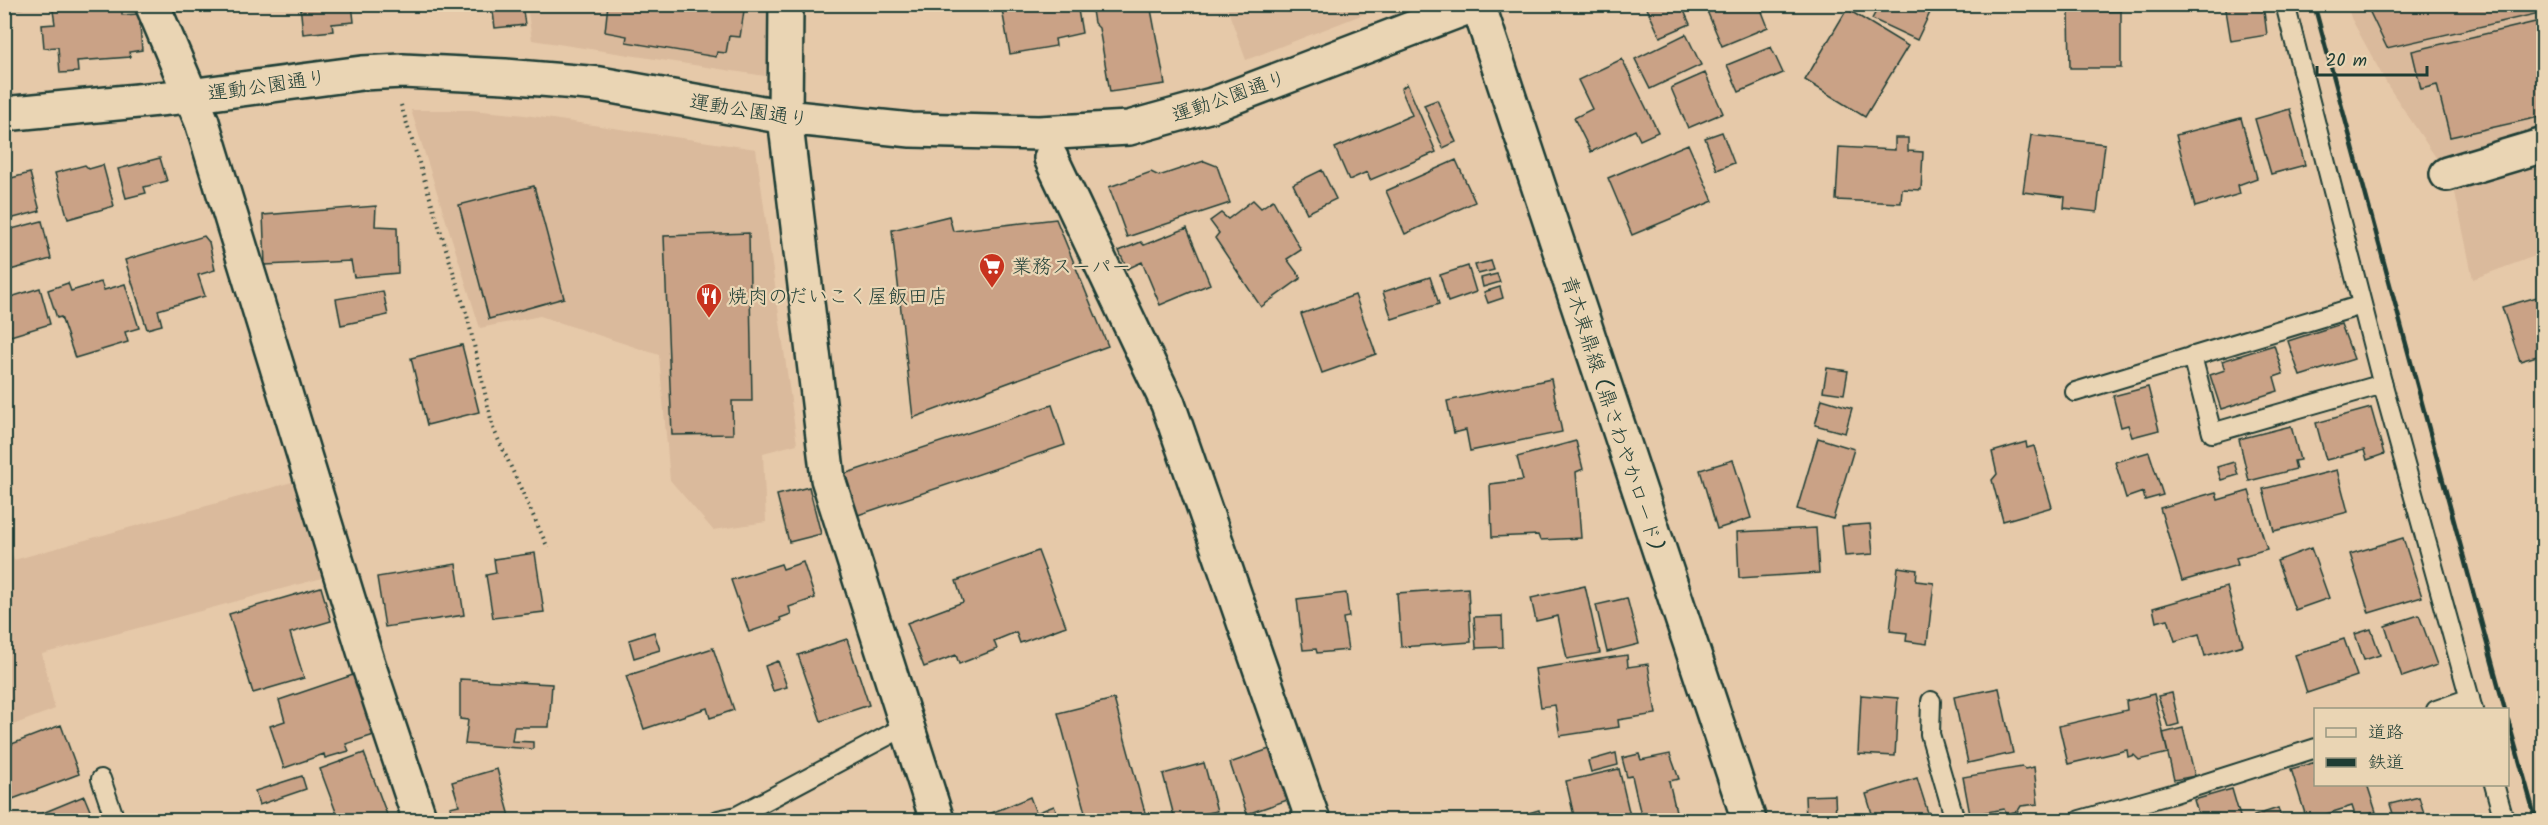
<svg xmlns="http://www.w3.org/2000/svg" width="2548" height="825" viewBox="0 0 2548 825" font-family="Kalam,'Klee One',sans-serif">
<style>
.built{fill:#daba9c}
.building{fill:#caa286;stroke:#1f3d34;stroke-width:1.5}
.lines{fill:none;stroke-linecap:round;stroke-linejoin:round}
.lane-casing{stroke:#1f3d34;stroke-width:22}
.street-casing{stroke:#1f3d34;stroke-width:38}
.secondary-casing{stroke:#1f3d34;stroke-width:38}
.path{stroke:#1f3d34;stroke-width:4;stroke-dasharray:1.5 4.5;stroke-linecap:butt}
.lane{stroke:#ead5b4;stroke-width:18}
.street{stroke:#ead5b4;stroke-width:33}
.secondary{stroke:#ead5b4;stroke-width:33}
.rail{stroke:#1f3d34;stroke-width:4.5}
.labels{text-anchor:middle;stroke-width:4.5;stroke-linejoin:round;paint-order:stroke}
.street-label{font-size:20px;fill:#1f3d34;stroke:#ead5b4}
.poi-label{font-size:20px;fill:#1f3d34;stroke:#ead5b4;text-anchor:start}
</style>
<rect width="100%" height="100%" fill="#e6c9a9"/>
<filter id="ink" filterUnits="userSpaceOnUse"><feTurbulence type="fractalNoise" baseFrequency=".0167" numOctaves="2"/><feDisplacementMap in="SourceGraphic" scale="12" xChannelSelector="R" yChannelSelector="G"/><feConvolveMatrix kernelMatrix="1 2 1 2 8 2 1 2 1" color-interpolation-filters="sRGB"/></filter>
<g filter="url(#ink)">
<!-- built -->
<path class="built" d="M527,5H770L765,76L532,40Z
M1226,5V4L1387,5L1246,60Z
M2347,5H2543V253L2473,279L2453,183L2388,86L2351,18Z
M411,110H471L525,115L756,149L797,444L763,453L766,522L713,530L670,480L659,355L540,316L480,328Z
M292,482L322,578L42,654L55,709L5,728V535L14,560Z"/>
<!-- building -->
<path class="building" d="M8,4H43V5L9,9Z
M52,4H122V15L139,14L142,50L129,52L130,57L77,61L78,72L60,73L58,47L44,48L42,25L55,24Z
M300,4H352L354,22L332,24L333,31L303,34Z
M492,4H522L525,25L495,28Z
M608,4L638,7V4H745L740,37L729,36L726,53L717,52L716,57L626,42L627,36L605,32Z
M1001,4H1077L1082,33L1055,39L1056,46L1010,54Z
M1091,4H1150L1165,84L1110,92L1099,28L1094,23Z
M1645,4H1681L1690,24L1660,37Z
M1704,4H1759L1768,27L1722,46Z
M1880,4H1934L1917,40L1872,19Z
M2225,4H2263L2267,35L2231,41Z
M2366,4H2544V12L2387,48Z
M1847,9L1908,46L1865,117L1805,80Z
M2069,11H2121V68H2070Z
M2544,20V116L2450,137L2437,85L2421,89L2412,51Z
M1686,34L1701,65L1650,89L1635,59Z
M1771,47L1783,73L1739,92L1727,65Z
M1622,59L1658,132L1640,140L1635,130L1591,152L1574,118L1592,109L1578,80Z
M1705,73L1723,113L1688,128L1671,88Z
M1407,84L1436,152L1370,180L1367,172L1349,180L1335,148L1412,115L1401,89Z
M1437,100L1456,142L1443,148L1424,105Z
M2290,109L2305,165L2271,174L2255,119Z
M2241,118L2257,178L2238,185L2240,194L2195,207L2176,135Z
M1722,132L1734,163L1717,170L1705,138Z
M2031,135L2105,144L2097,212L2064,208L2065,197L2023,192Z
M1895,138H1908V151L1923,152L1921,190L1902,189L1901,203L1836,200L1839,147L1895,150Z
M1688,144L1713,201L1632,235L1608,178Z
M160,158L167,181L144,187L146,193L126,198L118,169Z
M1456,160L1475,202L1405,234L1386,191Z
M1204,161L1217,166L1230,203L1127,237L1109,187L1151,172L1159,176Z
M85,165L89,169L103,165L114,206L68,219L55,173Z
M1322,170L1336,199L1307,213L1293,184Z
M30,173L40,211L6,220L4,180Z
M534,186L564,298L489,319L459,205Z
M1253,200L1261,208L1273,200L1301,250L1287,259L1301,278L1261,307L1215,238L1219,233L1210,221L1221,213L1228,219Z
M376,206L375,226L397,227L398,273L354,277L351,261L265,265L263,215Z
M949,216L953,231L1056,219L1108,346L913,418L892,230Z
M42,221L51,259L10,270L4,250V231Z
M1187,228L1210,284L1160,305L1142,262L1127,269L1119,251L1141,242L1144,245Z
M749,233L752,401H732L733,434L672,435L664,236Z
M204,236L209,242L215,270L198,275L205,296L158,310L162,325L147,329L125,260Z
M1491,261L1494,270L1478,274L1475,265Z
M1468,266L1476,292L1448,302L1440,275Z
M1497,274L1500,282L1483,287L1481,278Z
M1430,277L1439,304L1392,319L1383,292Z
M101,282L104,290L125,284L139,328L125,332L128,342L75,358L61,317L57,318L48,290L68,283L71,291Z
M1500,287L1503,298L1488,303L1484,292Z
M40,288L50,324L4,338V299Z
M383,291L388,315L341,325L336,299Z
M1355,295L1376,354L1322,373L1301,314Z
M2544,295V354L2520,361L2502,307Z
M2341,324L2354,359L2300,376L2288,341Z
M462,345L479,412L427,425L411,358Z
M2274,345L2283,374L2274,377L2278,391L2221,409L2210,375L2225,370L2222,361Z
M1827,368L1848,371L1844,394L1823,391Z
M1551,379L1562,432L1470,451L1466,430L1454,433L1447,401Z
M2148,387L2159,430L2132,437L2128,425L2121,427L2113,396Z
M1822,399L1852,408L1845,433L1815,425Z
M1052,405L1065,445L852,517L841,475Z
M2371,408L2384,454L2367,460L2364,450L2326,460L2316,423Z
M2291,426L2300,460L2294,461L2296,469L2249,481L2239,439Z
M1818,438L1854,449L1833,519L1797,509Z
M1576,441L1583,469L1576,472L1581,538L1540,540L1538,535L1492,537L1490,484L1523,480L1517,457Z
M2026,442L2027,448L2034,446L2052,507L2003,521L1992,480L1997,474L1992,452Z
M2149,452L2163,495L2145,500L2143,492L2126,498L2115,462Z
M1733,460L1751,518L1717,529L1700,470Z
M2234,462L2238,475L2221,480L2217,467Z
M2337,470L2348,512L2274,531L2263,489Z
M809,487L821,534L789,542L777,495Z
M2249,491L2267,549L2236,558L2238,565L2182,581L2160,508L2216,492L2218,500Z
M1870,524L1873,554L1845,556L1842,526Z
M1816,528L1819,573L1739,578L1737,532Z
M2403,538L2422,597L2369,613L2350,554Z
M2311,548L2329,598L2295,610L2277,561Z
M1038,551L1066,626L1020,643L1016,632L994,641L997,649L959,664L956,655L924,667L907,623L963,602L956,581Z
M535,553L544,612L493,618L486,575L496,573L494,559Z
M803,562L815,598L789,607L791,614L780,618L781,621L749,632L731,580L781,564L783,569Z
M456,564L464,615L385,627L377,577Z
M1898,567L1917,570L1916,581L1934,583L1927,644L1906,641L1907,633L1890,631Z
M1585,586L1600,653L1567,659L1558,616L1536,621L1531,598Z
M321,587L331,621L290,633L304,678L253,693L229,614Z
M2227,587L2243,645L2205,656L2199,634L2175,641L2168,619L2156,622L2153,608Z
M1468,588L1471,642L1401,647L1397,593Z
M1346,593L1349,617L1343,618L1348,650L1317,653L1316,649L1303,650L1297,599Z
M1627,598L1639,644L1607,652L1596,605Z
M2419,615L2437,665L2402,677L2385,626Z
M1502,616L1503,647L1476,648L1474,617Z
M2371,629L2380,655L2364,660L2355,634Z
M654,632L660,650L634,658L629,640Z
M847,639L869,705L821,721L798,655Z
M2344,639L2357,676L2307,693L2295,655Z
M713,648L734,710L710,718L707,708L644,729L626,676Z
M1627,655L1628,667L1648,664L1656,714L1618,720L1619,727L1560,736L1555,705L1541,707L1535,669Z
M778,661L787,687L773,691L765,666Z
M353,675L374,735L346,744L349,751L325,758L324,754L284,768L270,726L285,721L279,700Z
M460,679L552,684L549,727H514L512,741L533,742V749L465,744L468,720L460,719Z
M1999,688L2013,753L1968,763L1954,697Z
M2172,693L2179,724L2168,727L2158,696Z
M2154,694L2168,753L2139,760L2134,755L2128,757L2127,750L2068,764L2059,726L2127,710L2126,701Z
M1861,695L1898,698L1895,756L1858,754Z
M1114,699L1147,820H1087L1058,713Z
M61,725L79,774L10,800L4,785V747Z
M2183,728L2195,776L2174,780L2163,733Z
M1275,747L1293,798L1247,814L1230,763Z
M364,753L389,820H339L320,769Z
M1616,753L1618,765L1591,772L1588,761Z
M1639,754L1641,760L1670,754L1679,779L1669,781L1678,820H1642L1632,776L1627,777L1622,758Z
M2316,762V784H2367L2376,812L2356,818L2352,806L2307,820L2291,769Z
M1204,763L1217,811L1175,820L1163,774Z
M2022,767L2025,769L2034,767L2038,804L2021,806L2018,811L2006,814L2004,809L1970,815L1963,777Z
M497,769L511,820H453L450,807L459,805L452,782Z
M1619,769L1631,820H1568L1567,817L1574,816L1566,781Z
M302,776L306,789L259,805L255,791Z
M1917,778L1930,819L1874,820L1866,794Z
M2232,789L2241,820H2200L2194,800Z
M1835,795L1836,820H1806L1805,796Z
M84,796L94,820H40L38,815Z
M1030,797L1036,813L1054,806L1060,820L977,819Z
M2419,797L2426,820H2395L2390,804Z
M2278,808L2282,820H2255L2254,816Z
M1539,810L1542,820H1526L1525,814Z
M2180,814L2182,820H2155Z"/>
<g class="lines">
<!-- lane casing -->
<g class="lane-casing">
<path id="lane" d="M2285,4L2381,378L2473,710
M2192,356L2212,433L2383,384
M2075,392L2362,305
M1931,701L1930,734L1955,820
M2436,710L2470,698
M101,779L115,820
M2494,784L2504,820
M718,820L737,816L906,726
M2080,820L2172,794L2316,748"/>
</g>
<!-- street casing -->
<g class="street-casing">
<path id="street" d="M152,4L202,122L368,664L420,820
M786,4L785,117L828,479L937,820
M1051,158L1168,404L1313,820
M2447,174L2544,145"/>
</g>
<!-- secondary casing -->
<g class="secondary-casing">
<path id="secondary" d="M1478,4L1749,820
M4,114L189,96L362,73L403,71L505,76L600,84L785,117L911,130L1039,133L1129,128L1212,105L1476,4"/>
</g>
<!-- path -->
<path class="path" d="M401,105L468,319L493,428L548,548"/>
<!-- lane -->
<use href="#lane" class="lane"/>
<!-- street -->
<use href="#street" class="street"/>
<!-- secondary -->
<use href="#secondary" class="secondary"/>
<!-- rail -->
<path class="rail" d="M2314,4L2505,710
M2508,720L2536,820"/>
</g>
</g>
<!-- icons -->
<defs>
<g id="supermarket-pin" transform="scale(1.35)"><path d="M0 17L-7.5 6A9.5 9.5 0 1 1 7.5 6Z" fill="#c8321e" stroke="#ead5b4"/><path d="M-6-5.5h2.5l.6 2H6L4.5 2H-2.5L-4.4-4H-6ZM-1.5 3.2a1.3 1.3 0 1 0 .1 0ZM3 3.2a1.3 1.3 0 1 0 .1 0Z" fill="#fff"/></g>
<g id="restaurant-pin" transform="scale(1.35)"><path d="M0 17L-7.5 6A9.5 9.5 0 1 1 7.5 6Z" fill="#c8321e" stroke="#ead5b4"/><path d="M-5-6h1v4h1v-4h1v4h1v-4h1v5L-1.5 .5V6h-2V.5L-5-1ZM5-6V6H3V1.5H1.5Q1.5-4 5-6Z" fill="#fff"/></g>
</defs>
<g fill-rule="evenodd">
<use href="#supermarket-pin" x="992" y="266"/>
<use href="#restaurant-pin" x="709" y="296"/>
</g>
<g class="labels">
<!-- street labels -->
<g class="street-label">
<text transform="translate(267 85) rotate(-8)" y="7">運動公園通り</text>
<text transform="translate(1229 96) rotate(-19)" y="7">運動公園通り</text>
<text transform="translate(749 110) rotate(9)" y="7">運動公園通り</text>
<text transform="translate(1613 413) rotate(72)" y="7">青木東鼎線 (鼎さわやかロード)</text>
</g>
<!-- poi labels -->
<g class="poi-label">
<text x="1012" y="273">業務スーパー</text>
<text x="728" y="303">焼肉のだいこく屋飯田店</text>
</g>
</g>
<!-- margin -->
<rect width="2548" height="825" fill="none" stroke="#ead5b4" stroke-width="24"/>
<rect x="12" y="12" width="2524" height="801" fill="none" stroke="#1f3d34" stroke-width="2" filter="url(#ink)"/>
<!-- legend -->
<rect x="2314" y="708" width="195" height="78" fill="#ead5b4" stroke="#999881" stroke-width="1.5"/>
<rect x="2326" y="728" width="30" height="9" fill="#ead5b4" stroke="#999881" stroke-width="1.5"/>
<text x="2368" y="738" font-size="18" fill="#1f3d34">道路</text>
<rect x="2326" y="758" width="30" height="9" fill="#1f3d34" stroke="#999881" stroke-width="1.5"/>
<text x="2368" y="768" font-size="18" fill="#1f3d34">鉄道</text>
<!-- scale -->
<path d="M2317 66v9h110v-9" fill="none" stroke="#1f3d34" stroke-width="3"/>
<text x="2326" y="66" font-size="18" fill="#1f3d34" stroke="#ead5b4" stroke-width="4.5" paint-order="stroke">20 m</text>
</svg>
